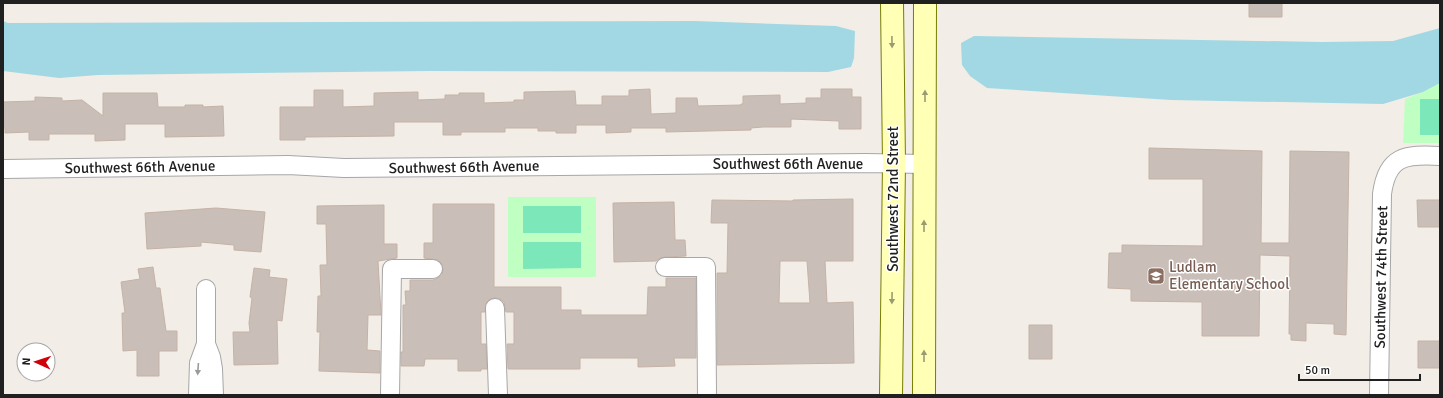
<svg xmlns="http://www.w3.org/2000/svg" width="1443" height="398" viewBox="0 0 1443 398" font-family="Signika,sans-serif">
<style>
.park{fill:#bfffc1}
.pitch{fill:#7ce8b9}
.water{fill:#a2d8e3}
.building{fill:#cabfb8;stroke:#c5b2a6;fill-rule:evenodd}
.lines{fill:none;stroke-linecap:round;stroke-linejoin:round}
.minor-casing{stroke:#a7a7a7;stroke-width:20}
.secondary-casing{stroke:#777e00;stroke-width:24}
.minor{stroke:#fff;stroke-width:18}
.secondary{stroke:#ffffb6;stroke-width:22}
.oneway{fill:#9b9b72}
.oneway2{fill:#9b9b9b}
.labels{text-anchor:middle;stroke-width:3;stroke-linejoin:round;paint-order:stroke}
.street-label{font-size:15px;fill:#202020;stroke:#fff}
.education-label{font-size:15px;fill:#785e54;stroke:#fff;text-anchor:start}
</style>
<rect width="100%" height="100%" fill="#f2ede6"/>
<!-- park -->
<path class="park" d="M1440,83V143H1403L1405,99L1423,92Z
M508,197H596V277H508Z"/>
<!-- pitch -->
<path class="pitch" d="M1420,99H1440V135H1420Z
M523,206H581V233H523Z
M523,242H581V268L523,269Z"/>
<!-- water -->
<path class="water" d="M3,21L8,23L695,21L836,26L855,31L854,58L851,67L828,72L429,71L98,75L59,78L3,71Z
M1440,28V83L1423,92L1383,104L1171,100L987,88L970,76L962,65L961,43L974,36L1322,42L1393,41Z"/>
<!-- building -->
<path class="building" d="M1249,3H1282V17H1249Z
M650,89L651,114L676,113V98H697L698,106L741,105V104H743V96L780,95V104L806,103V98H821V89H852V97H861V129H839V121L791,119V127H763L751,128V130L666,132V128H631V132L606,133V125H576V133H556V131H538V128H505V132H461V135H443V122H394V136L305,137V140H280V107H314V90H343V107L374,106V93L418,92V100L445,99V95H459V93H484V103L514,102V100H524V92L575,91L576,105H602V96H629V90Z
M103,93H157L158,107H185V105H203V107L223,106L224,136L165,137V124H125V140L95,141V134H49V140H29V132L5,133V128H3V102L35,101V97L62,98V101L82,100L103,116Z
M1149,148L1262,151L1261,243H1289L1290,151L1349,152L1346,335L1334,334V324L1306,323V341L1291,340V334H1289L1290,256L1260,255L1259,336H1202V302L1131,301V289L1108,288L1109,253H1122V245L1203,246V179H1149Z
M853,199V261H825L827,303L853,302L854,363L717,365V273H727L728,223H711L712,200L793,201V200ZM780,261H807L810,303H779Z
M1417,200H1440V227H1418Z
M674,202L675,240H685L686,256L665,257L660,258L656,261L614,262L613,203Z
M433,204H494V287H561V310H581V315H647L648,287H666V278H696V358H674L675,366L638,367V358H580V369H508L507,344H514V312H506L504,302L500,299L495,298L490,299L486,303L485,312H481V344H486L487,369H481V371H458V359H425L424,366H401V352H403V305H406L405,291H410V280H433L438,278L442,275L443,269L442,264L438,260L424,258V243H433Z
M384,205V244H397V258L378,261L381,315H368L367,350L380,351V373L319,371L320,332H317L318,296H321L320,265H327L326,224H317V206Z
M216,208L265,212L261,252L234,250V245L201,242V246L147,249L145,213Z
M153,267L156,288H160L166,331H177V351H159V376H137V350L123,351L122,313H125L121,282L140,279L138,269Z
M254,268L270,270L269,277L287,279L282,321L277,320L278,364L234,365L233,332H250L249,323L252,298L250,297Z
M1029,325H1052V359H1029Z
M1418,341H1440V368H1418Z"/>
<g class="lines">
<!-- minor casing -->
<g class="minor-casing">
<path id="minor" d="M3,169L288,165L344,168L865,163L925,164
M665,267H706L707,395
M206,289V344L211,357L213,369L214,395
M495,308L498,395
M198,395L199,363L206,344
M390,395L392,269H433
M1379,395L1382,194C1387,156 1405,154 1440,156"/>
</g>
<!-- secondary casing -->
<g class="secondary-casing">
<path id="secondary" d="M891,395L894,163L892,3
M924,395L925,3"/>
</g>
<!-- minor -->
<use href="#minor" class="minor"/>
<!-- secondary -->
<use href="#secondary" class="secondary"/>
</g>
<!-- one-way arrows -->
<defs><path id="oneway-solid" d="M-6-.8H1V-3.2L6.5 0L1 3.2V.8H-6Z"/></defs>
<g class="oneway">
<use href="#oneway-solid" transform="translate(892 42) rotate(89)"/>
<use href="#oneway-solid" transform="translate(925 96) rotate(-90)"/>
<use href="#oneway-solid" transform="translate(924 226) rotate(-90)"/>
<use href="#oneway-solid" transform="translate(892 298) rotate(91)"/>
<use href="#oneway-solid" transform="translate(924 356) rotate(-90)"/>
</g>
<use class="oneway2" href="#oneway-solid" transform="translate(198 369) rotate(94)"/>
<!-- icons -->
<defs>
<g id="school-square" transform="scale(0.9)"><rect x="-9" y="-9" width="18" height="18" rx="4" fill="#8d6e63" stroke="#fff"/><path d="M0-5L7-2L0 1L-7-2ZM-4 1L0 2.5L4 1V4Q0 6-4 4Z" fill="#fff"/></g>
</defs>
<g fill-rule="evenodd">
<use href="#school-square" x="1156" y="276"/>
</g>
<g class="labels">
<!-- street labels -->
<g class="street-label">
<text x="788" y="169">Southwest 66th Avenue</text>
<text transform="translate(140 167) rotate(-1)" y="5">Southwest 66th Avenue</text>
<text transform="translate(464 167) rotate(-1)" y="5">Southwest 66th Avenue</text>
<text transform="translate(893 199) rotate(-90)" y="5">Southwest 72nd Street</text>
<text transform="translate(1381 277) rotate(-89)" y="5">Southwest 74th Street</text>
</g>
<!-- education labels -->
<g class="education-label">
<text x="1169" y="272">Ludlam<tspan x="1169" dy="17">Elementary School</tspan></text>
</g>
</g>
<!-- border -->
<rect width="1443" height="398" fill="none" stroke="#202020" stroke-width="8"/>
<!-- north arrow -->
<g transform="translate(36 362) rotate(273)"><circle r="19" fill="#ffffff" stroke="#a6a6a6"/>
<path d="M0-3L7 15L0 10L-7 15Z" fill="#d0000b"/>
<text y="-6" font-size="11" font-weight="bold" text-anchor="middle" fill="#202020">N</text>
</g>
<!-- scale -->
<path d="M1299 374v6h121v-6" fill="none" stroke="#202020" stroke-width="2"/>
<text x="1305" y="374" font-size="12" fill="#202020" stroke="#ffffff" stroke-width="3" paint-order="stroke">50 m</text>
</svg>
